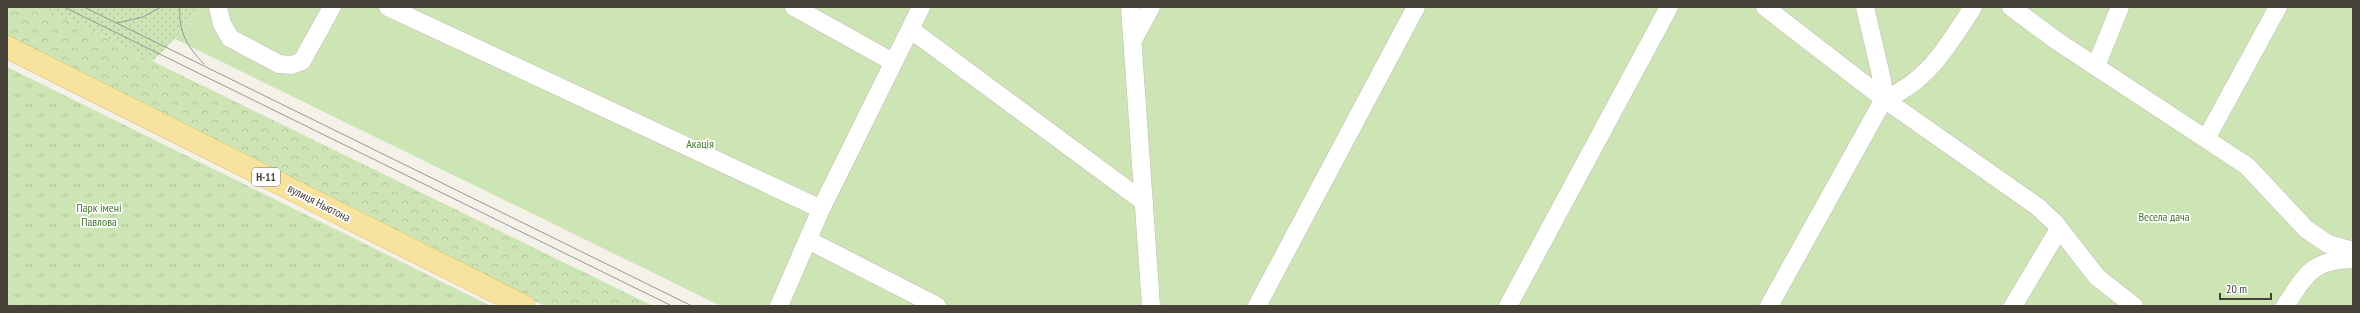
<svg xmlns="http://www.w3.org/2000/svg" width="2360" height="313" viewBox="0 0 2360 313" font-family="'PT Sans Narrow',sans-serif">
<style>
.grass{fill:url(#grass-dots)}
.forest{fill:url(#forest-crowns)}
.park{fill:url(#park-tufts)}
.garden{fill:#cde5b5}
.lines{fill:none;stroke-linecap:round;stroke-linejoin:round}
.minor-casing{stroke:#c1bcaf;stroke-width:19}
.major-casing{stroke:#dcc16f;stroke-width:23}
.minor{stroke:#fff;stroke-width:18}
.major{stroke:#f7e39e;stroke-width:22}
.tram{stroke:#979797;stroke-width:1}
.labels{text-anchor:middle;stroke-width:3.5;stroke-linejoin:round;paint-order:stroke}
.shield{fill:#fff;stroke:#7e7b74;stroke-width:1}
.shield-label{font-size:11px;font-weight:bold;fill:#474238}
.park-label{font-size:12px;fill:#46752f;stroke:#fff}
.street-label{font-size:12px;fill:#474238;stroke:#fff}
</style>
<defs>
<pattern id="grass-dots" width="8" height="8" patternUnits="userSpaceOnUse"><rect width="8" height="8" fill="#cde5b5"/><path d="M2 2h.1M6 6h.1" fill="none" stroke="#b1c69c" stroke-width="1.8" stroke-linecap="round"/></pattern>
<pattern id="forest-crowns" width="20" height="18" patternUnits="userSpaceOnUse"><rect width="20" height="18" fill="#cde5b5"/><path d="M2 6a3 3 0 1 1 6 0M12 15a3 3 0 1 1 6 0" fill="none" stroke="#b1c69c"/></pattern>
<pattern id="park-tufts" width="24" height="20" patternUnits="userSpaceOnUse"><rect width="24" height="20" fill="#cde5b5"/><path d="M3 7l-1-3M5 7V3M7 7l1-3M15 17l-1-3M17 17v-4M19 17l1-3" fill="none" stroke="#b1c69c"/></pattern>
</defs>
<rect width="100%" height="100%" fill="#f4f1e9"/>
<!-- grass -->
<path class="grass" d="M42,7H197L189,24L153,61Z"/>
<!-- forest -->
<path class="forest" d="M7,7H42L653,306H545L7,35Z"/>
<!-- park -->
<path class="park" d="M7,67L491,306H7Z"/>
<!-- garden -->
<path class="garden" d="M197,7H2353V306H721L175,39L189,24Z"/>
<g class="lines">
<!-- minor casing -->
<g class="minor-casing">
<path id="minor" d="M218,7L222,24L230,38L279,64L292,65L302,61L332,7
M388,7L821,209
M794,7L893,62
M1130,7L1151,306
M1765,7L1884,99L2038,207L2055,223L2097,277L2134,306
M2011,7L2057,41L2247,166L2306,229L2328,244L2353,251
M910,29L1144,202
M1133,40L1151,7
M2096,66L2120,7
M1884,99C1927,83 1949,44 1973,7
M2206,139L2278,7
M808,240L937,306
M779,306L821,209L921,7
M1257,306L1416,7
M1508,306L1669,7
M1769,306L1884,99L1882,80L1865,7
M2013,306L2059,229
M2285,306C2306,275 2311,260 2353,259"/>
</g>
<!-- major casing -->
<g class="major-casing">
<path id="major" d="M7,47L524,306"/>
</g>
<!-- minor -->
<use href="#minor" class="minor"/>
<!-- major -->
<use href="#major" class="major"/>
<!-- tram -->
<path class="tram" d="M64,7L672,306
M84,7L692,306
M180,7C178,32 187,46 204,64
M117,23L143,17L161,7"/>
</g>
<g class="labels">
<!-- shield labels -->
<rect class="shield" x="252" y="168" width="28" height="18" rx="3"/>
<g class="shield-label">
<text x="266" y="181">Н-11</text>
</g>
<!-- park labels -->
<g class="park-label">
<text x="700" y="148">Акація</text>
<text x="99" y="212">Парк імені<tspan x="99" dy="14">Павлова</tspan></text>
<text x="2164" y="221">Весела дача</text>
</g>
<!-- street labels -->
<g class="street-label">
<text transform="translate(319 203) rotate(27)" y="4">вулиця Ньютона</text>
</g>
</g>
<!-- border -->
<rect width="2360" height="313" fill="none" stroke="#474238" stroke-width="16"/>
<!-- scale -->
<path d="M2220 293v6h51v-6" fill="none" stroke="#474238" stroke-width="2"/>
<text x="2226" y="293" font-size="12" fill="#474238" stroke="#ffffff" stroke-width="3" paint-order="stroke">20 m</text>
</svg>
